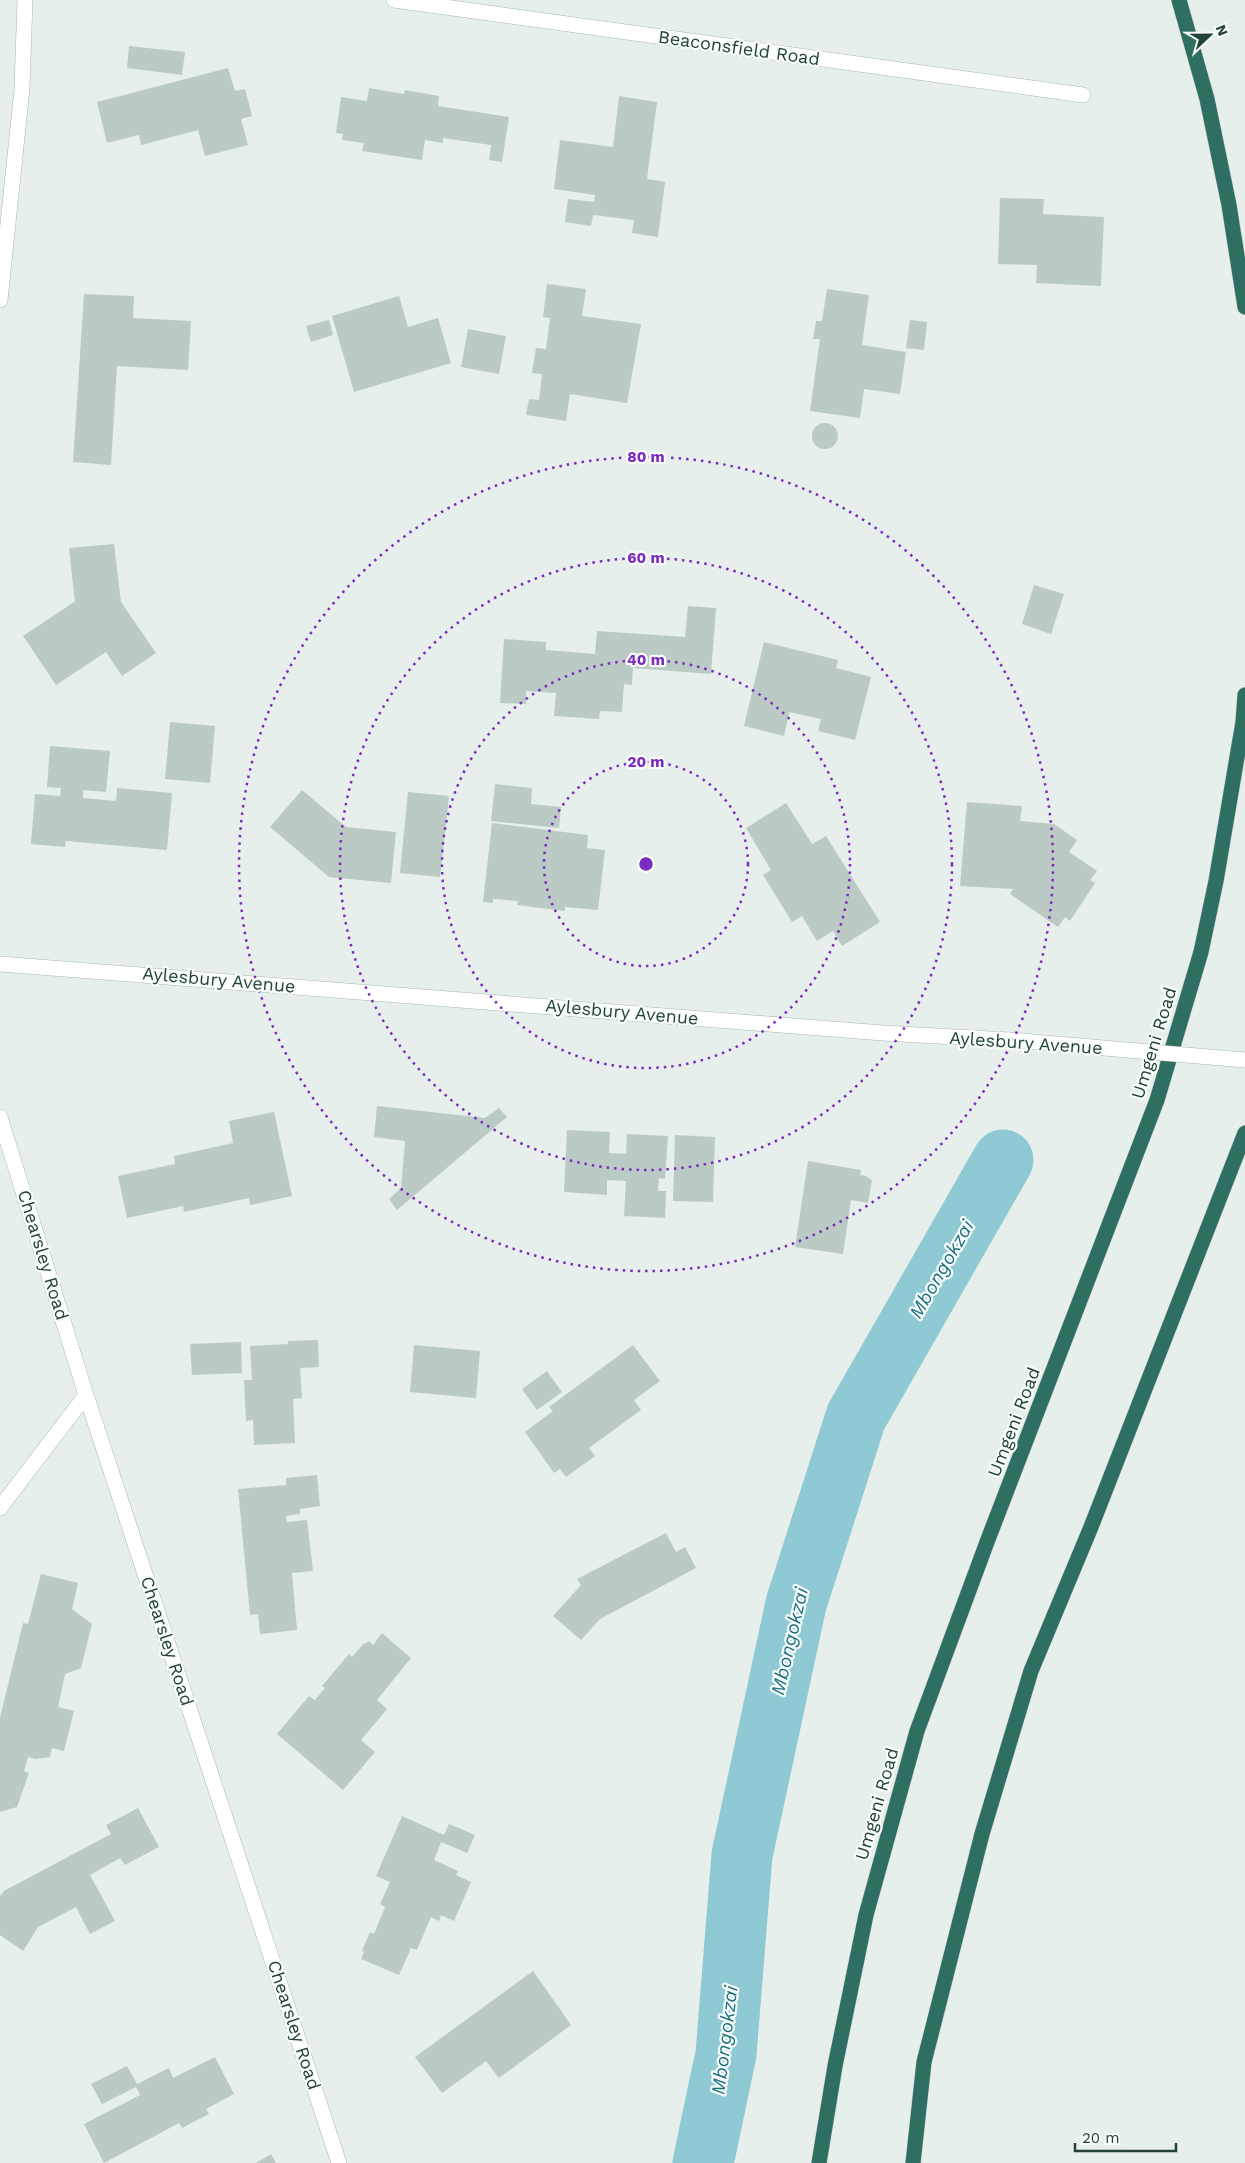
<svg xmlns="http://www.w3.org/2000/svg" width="1245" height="2163" viewBox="0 0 1245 2163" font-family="'Work Sans',sans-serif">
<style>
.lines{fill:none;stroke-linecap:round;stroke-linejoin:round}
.river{stroke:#8ec9d4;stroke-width:61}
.building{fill:#bbcac4}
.minor-casing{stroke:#a8b8b2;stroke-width:16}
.highway-casing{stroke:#c2cac8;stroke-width:16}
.minor{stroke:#fff;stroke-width:15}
.highway{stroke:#2f6f62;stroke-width:15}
.minor-bridge-casing{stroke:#a8b8b2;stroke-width:16;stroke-linecap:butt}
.minor-bridge{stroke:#fff;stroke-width:15}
.ring{fill:none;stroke:#7b2cbf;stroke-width:2.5;stroke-dasharray:2.5 5}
.labels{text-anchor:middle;stroke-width:4.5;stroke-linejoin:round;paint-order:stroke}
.street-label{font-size:18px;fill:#24423a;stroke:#f7fbf9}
.water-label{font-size:19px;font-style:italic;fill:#1c6f80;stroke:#f7fbf9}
.centre{fill:#7b2cbf;stroke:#f7fbf9;stroke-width:2.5}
.ring-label{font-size:15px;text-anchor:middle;font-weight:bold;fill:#7b2cbf;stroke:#f7fbf9;stroke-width:4.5;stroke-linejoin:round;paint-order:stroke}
</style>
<rect width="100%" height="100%" fill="#e6efeb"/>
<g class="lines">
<!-- river -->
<path class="river" d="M703,2163L726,2054L742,1855L796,1604L856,1417L1003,1160"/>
</g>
<!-- building -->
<path class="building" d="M129,46L185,52L182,75L127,68Z
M228,68L235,91L245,89L252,116L241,119L248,145L205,156L198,130L141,145L139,135L107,143L97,102Z
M369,88L404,94L405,90L439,96L438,106L509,117L502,162L489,160L491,145L443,138V143L425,140L422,160L362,151L364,143L342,140L343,134L336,133L341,97L367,101Z
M619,96L657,102L647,179L665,182L658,237L632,233L634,220L593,215L591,226L565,222L568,199L594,202L595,195L554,189L560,140L613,147Z
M1000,198L1044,199L1043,214L1104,217L1101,286L1036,283L1037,265L998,264Z
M547,284L586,289L582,316L641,324L627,403L570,394L566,421L526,415L529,399L539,400L542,374L532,373L536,348L546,349L550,318L543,317Z
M827,289L869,295L862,345L906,352L900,394L864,389L860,418L810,411L820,339H813L816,321H822Z
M84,294L134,296L133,318L191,321L188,370L117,366L111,465L73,462Z
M399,296L408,327L438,318L451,363L354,392L332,316Z
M329,320L333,335L311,342L306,326Z
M910,320L927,322L924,350L906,348Z
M468,329L506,336L499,374L461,367Z
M812 436a13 13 0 1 1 26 0a13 13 0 1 1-26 0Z
M114,544L121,602L156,653L122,676L106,652L56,685L23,636L74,602L75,603L69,548Z
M1034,585L1064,594L1051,634L1022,624Z
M688,606L716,608L711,674L633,668L632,685L624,684L622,712L600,711L599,719L554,716L556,693L526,691V704L500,703L504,639L546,642V650L595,654L597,631L685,637Z
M764,642L838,660L836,668L871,677L855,740L818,731L821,719L789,712L784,736L744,726Z
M170,722L215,726L210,783L165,779Z
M50,746L110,751L106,792L83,790V798L116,801L117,788L172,793L167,850L66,841L65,847L31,844L35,794L60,796L61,788L47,787Z
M495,784L532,788L531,804L561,807L559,828L491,821Z
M302,790L346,827L396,832L391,883L329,877L270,827Z
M408,792L449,796L440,877L400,873Z
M967,802L1022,806L1020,821L1054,824L1077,840L1069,852L1097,871L1090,880L1095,883L1070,921L1065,917L1058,927L1010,894L1013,889L960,886Z
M786,803L812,844L826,836L880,922L842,946L833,931L817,941L802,916L792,922L763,875L771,870L746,828Z
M492,823L588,835L587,848L605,850L598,910L565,907V911L517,905L518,901L493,899V903L483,902Z
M377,1106L485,1118L499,1108L507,1117L397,1210L389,1199L401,1188L405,1141L374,1137Z
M274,1112L292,1196L250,1205L249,1198L184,1212L183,1206L127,1218L118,1176L175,1164L174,1156L233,1143L229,1121Z
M567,1130L610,1132L609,1153L626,1154L627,1134L668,1136L665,1179L659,1178L658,1191H666L665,1218L624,1216L626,1181L607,1180V1195L564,1192Z
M675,1135L715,1137L713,1202L673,1201Z
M808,1161L861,1170L860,1175L866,1176L872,1180L868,1203L851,1200L843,1254L795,1247Z
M318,1340L319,1367L300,1368L302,1398L293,1399L295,1443L254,1445L253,1420L246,1421L244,1380H252L250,1346L288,1344V1341Z
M241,1342L242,1373L192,1375L190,1344Z
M414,1345L480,1351L476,1398L410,1392Z
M633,1345L660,1381L634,1400L641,1410L589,1448L595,1456L566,1477L560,1469L554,1473L525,1432L553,1411L549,1407Z
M547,1371L562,1392L537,1410L522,1389Z
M317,1475L320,1506L300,1509V1514L286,1516L287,1522L307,1520L313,1571L292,1573L297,1630L260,1634L258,1614L250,1615L238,1489L286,1485V1478Z
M666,1533L676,1552L685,1547L696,1568L600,1619L581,1640L553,1616L581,1585L577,1579Z
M41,1574L78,1583L72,1609L92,1624L81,1668L65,1674L58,1707L74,1711L64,1751L52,1748L50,1757L35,1759L28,1757L24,1771L29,1773L17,1807L0,1812V1718L23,1623L28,1624Z
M382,1633L411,1658L377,1700L387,1709L361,1740L375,1752L343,1790L277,1734L309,1696L315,1700L325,1688L322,1686L349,1654L352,1657L364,1643L365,1644L369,1641L373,1645Z
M138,1808L159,1847L125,1865L120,1858L90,1875L115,1921L90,1934L76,1907L38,1927L23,1951L0,1935V1896L4,1891L111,1834L106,1825Z
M402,1816L444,1835L449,1824L475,1835L467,1853L441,1842L434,1860L458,1871L456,1875L471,1882L454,1921L441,1915L439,1921L431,1917L417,1950L411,1948L399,1975L361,1959L364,1952L362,1951L370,1932L374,1934L385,1907L380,1904L390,1882L376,1876Z
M533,1971L571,2025L499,2078L486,2061L442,2093L415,2057Z
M215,2057L234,2094L206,2109L209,2114L182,2128L179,2123L104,2163L84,2124L140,2095L136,2087L102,2104L91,2084L127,2066L137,2084L169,2068L173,2078Z
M271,2154L276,2163H256Z"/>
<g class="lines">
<!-- minor casing -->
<g class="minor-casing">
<path id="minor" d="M394,0L1083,95
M0,300L22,89L25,0
M0,964L883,1033L1009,1040
M0,1117L86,1395L339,2163
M0,1508L86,1395"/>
</g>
<!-- highway casing -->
<g class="highway-casing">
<path id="highway" d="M1179,0L1207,99L1229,205L1245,307
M819,2163L835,2066L866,1915L917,1731L987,1542L1157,1100L1201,952L1216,881L1243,722L1245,695
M913,2163L924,2062L982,1834L1031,1671L1091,1527L1245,1133"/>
</g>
<!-- minor -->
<use href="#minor" class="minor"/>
<!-- highway -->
<use href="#highway" class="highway"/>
<!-- minor-bridge casing -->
<g class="minor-bridge-casing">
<path id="minor-bridge" d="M1009,1040L1245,1060"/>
</g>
<!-- minor-bridge -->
<use href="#minor-bridge" class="minor-bridge"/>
</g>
<!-- distance rings -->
<g class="ring">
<circle cx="646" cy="864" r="102"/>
<circle cx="646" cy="864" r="204"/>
<circle cx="646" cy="864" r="306"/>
<circle cx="646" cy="864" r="407"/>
</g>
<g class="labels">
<!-- street labels -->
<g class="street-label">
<text transform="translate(739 48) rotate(8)" y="6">Beaconsfield Road</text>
<text transform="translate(219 980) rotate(5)" y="6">Aylesbury Avenue</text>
<text transform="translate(622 1012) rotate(5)" y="6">Aylesbury Avenue</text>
<text transform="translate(1026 1043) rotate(4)" y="6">Aylesbury Avenue</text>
<text transform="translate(1154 1043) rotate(-73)" y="6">Umgeni Road</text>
<text transform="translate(43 1255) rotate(73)" y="6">Chearsley Road</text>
<text transform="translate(1014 1422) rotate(-69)" y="6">Umgeni Road</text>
<text transform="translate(167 1641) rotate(72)" y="6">Chearsley Road</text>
<text transform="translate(877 1804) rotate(-74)" y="6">Umgeni Road</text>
<text transform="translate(294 2025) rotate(72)" y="6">Chearsley Road</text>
</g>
<!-- water labels -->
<g class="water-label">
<text transform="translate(941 1269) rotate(-60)" y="7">Mbongokzai</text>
<text transform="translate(789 1641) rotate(-77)" y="7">Mbongokzai</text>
<text transform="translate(724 2040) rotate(-83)" y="7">Mbongokzai</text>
</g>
</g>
<circle cx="646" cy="864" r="8" class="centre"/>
<g class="ring-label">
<text x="646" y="462">80 m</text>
<text x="646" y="563">60 m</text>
<text x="646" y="665">40 m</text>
<text x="646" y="767">20 m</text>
</g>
<!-- north arrow -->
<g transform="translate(1210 35) rotate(68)" stroke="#f7fbf9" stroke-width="4" paint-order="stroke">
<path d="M0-4L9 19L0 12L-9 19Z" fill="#24423a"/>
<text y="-8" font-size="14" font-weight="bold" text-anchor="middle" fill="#24423a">N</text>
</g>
<!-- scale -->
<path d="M1075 2143v8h101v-8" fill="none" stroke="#24423a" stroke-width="2.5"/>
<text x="1082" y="2143" font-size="15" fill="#24423a" stroke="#f7fbf9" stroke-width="4" paint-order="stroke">20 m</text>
</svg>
